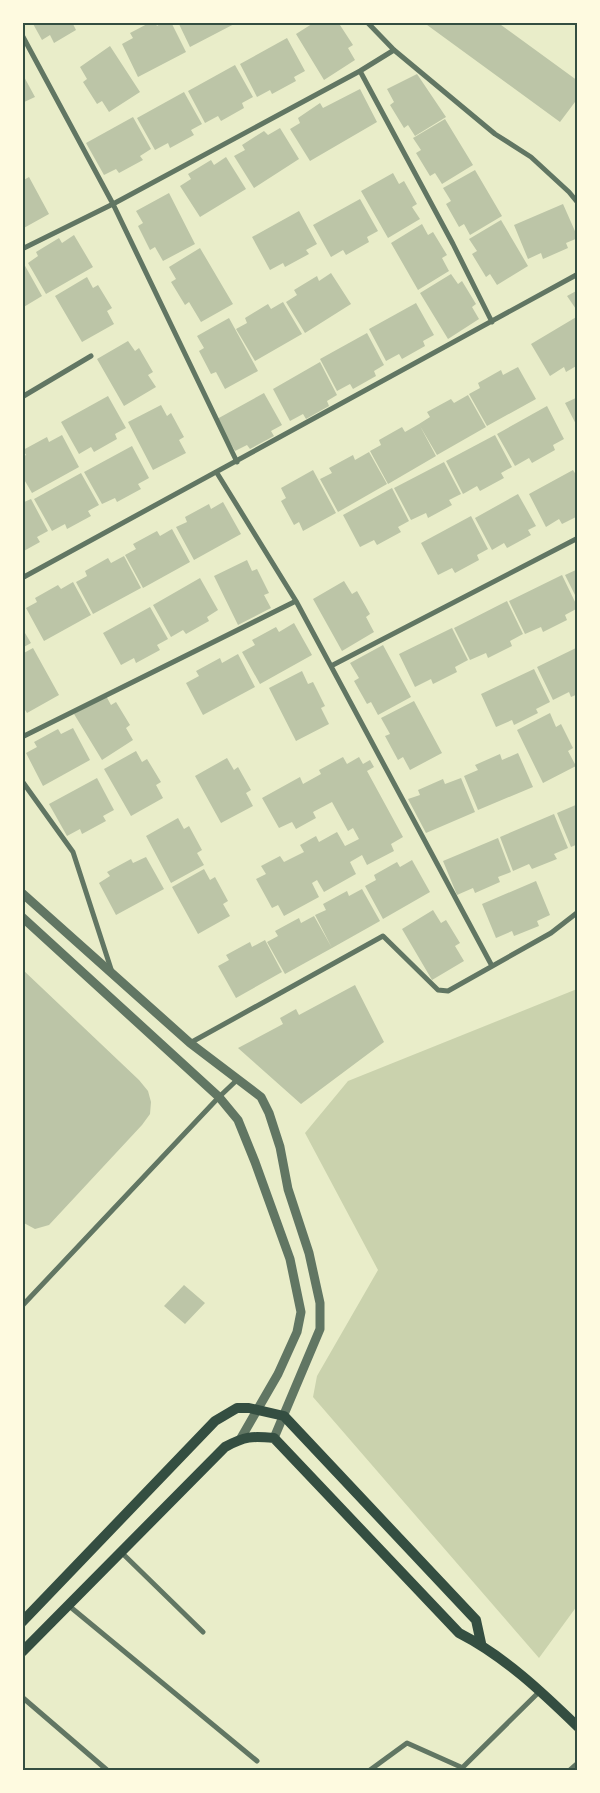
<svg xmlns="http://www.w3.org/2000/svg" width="600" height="1793" viewBox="0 0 600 1793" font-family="'Playfair Display',serif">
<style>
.green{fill:#cad2ad}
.building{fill:#bcc5a7}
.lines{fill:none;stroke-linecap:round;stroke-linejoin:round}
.minor{stroke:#617663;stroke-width:5}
.tertiary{stroke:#617663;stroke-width:9}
.secondary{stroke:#344e41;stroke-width:10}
.neatline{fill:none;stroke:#344e41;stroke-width:2}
</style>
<rect width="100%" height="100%" fill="#e9edc9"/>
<!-- green -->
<path class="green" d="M577,989V1606L539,1658L313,1397L317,1376L378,1270L305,1133L348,1081Z"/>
<!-- building -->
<path class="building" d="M32,22H72L76,30L54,43L50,35L42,40Z
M151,22H155L157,26L163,22H171L186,52L138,77L122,44L133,38L130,33Z
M178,22H238L190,47Z
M315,22H332L334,25L338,22L353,45L348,48L355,60L324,80L296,34Z
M423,22H497L578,81V98L560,122Z
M287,38L305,71L294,77L296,81L272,94L270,90L257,97L240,64Z
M110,46L140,92L109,112L102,101L97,104L83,82L87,79L80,67Z
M235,65L253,97L242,103L244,108L221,121L218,116L205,123L188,91Z
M22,73L35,97L22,103Z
M417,74L446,117L415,136L408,125L404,128L390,105L394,102L387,89Z
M360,89L377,122L310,161L290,129L300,123L298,118L320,103L323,108Z
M184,92L202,124L191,130L194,135L170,148L168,143L155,150L137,118Z
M133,117L151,149L140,156L143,160L119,173L116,169L104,175L86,143Z
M445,119L473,165L442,184L435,173L430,176L416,153L421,150L413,138Z
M280,128L299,159L254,188L234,156L245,150L242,145L264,131L268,135Z
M226,157L246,189L200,217L180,186L191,179L188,174L211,160L214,165Z
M475,170L502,216L470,235L464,224L459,227L446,204L451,201L443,188Z
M393,173L399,184L404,181L417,204L412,207L420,219L388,238L361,191Z
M29,177L49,214L22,229V181Z
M169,193L195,244L163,261L155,247L150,250L138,226L143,223L136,211Z
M360,199L378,231L367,237L369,242L346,255L343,250L331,257L313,225Z
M563,204L578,238L566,243L568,248L543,259L541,253L528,259L514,225Z
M299,211L317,244L306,250L309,254L285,267L283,263L270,270L252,237Z
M501,220L528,266L497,285L490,274L486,277L472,254L477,251L469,239Z
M422,224L428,235L433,232L447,255L442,258L449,271L418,290L391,243Z
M74,235L93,267L46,294L28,263L38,256L36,252L59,238L62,243Z
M200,248L233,304L201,322L189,302L185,305L171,282L176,279L169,267Z
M24,264L42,296L22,308V265Z
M331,273L351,304L305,333L286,302L297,295L294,290L317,276L319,281Z
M451,274L458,284L462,281L476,304L472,307L479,319L448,339L420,293Z
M87,277L93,288L98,285L112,308L107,311L114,324L82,342L55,296Z
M578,290V312L567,296Z
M283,302L302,334L255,361L236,329L247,323L245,318L268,304L271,309Z
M416,303L434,335L423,341L425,346L402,359L399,354L386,361L369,329Z
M578,316V365L566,372L564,367L550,376L531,344Z
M229,318L258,371L225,389L216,372L211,374L199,351L204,348L197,336Z
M367,333L384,365L374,371L376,376L353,389L350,384L337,391L320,359Z
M128,341L135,351L139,348L153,372L148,375L156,387L124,406L97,359Z
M320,362L337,395L327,401L329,406L306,419L303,414L290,421L273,389Z
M518,367L536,399L487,426L469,394L480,388L478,383L501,370L503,375Z
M264,393L282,425L271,431L274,436L250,449L247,445L235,451L217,419Z
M468,395L486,427L437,455L420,426L436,456L388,484L370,451L381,445L379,440L402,427L405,432L419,424L430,417L427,412L451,399L454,403Z
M108,396L126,428L115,434L117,439L94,452L91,447L79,454L61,422Z
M578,397V428L565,403Z
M161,405L167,416L171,413L184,437L179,440L186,453L153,470L128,422Z
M547,406L564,439L553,445L555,450L532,463L529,458L515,466L497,434Z
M62,435L79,467L32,493L22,476V457L26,455L23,450L47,437L49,442Z
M495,435L512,467L501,473L504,478L480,491L477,486L463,494L446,461Z
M132,446L149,478L138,484L141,489L117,502L115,498L102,504L84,472Z
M369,452L387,484L338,512L320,479L332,473L329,468L353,455L355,460Z
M444,462L461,494L449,500L452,505L428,518L426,513L411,520L394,488Z
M313,470L336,513L303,531L299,522L294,525L281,501L286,498L281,488Z
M573,470L578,478V516L562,524L559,519L546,527L529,494Z
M81,473L99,505L88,511L91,516L67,529L65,524L52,531L34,499Z
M392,488L409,521L398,527L401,532L377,545L374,540L360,547L343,515Z
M518,494L536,526L528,530L531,535L507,548L504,543L492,550L475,518Z
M31,499L48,531L37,537L40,542L22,552V503Z
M223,502L241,534L194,560L176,527L187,522L185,517L209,504L211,509Z
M471,516L488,549L477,555L479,560L455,573L452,568L438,575L421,543Z
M172,529L190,562L143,588L125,555L136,549L133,544L157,531L160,536Z
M124,556L141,588L93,614L76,582L87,576L85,571L108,558L111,563Z
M247,560L252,571L257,569L269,593L264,595L271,608L238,625L214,576Z
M578,569V601L565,575Z
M562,575L578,608L565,615L567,620L543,632L541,627L525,634L509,601Z
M200,578L218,610L207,617L209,621L186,634L183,630L171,637L153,605Z
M344,581L352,594L357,591L370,614L366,617L374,632L342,651L313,599Z
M73,582L91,615L44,641L26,608L37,602L35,598L58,585L61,589Z
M507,601L523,634L510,641L512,646L488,658L486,653L470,660L454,628Z
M150,607L168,639L157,645L160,650L136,663L134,658L121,665L103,633Z
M294,623L312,655L260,684L242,652L255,645L252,640L276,627L279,632Z
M22,628L31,643L22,648Z
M452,628L468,660L455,667L457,672L433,684L431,679L415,687L399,654Z
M383,645L411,697L378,715L371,702L367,704L354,681L359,678L350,663Z
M578,647V694L571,697L569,692L553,700L537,667Z
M33,648L59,695L27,713L22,705V654Z
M238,654L255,687L203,715L186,683L199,676L196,671L220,658L222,663Z
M534,669L550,702L536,709L538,713L514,725L512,720L496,727L481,694Z
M302,671L308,684L313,682L325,706L321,708L329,724L296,741L269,688Z
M105,694L111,705L116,702L130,725L126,728L133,740L102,760L74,714Z
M414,701L442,753L410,770L403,757L398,760L385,736L390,734L381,718Z
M550,713L556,727L561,724L573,748L568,751L576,766L543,783L517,730Z
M73,728L90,760L43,786L26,753L37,747L34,742L58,729L61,734Z
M136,751L142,762L147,759L161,782L156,785L163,798L131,816L104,769Z
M518,753L533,787L478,810L464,776L478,770L475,765L500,754L502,760Z
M343,757L347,764L359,757L363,764L370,760L374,767L367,771L403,837L391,844L394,851L367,865L362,855L350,862L356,874L324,892L317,880L312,883L319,897L284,916L278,905L272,908L256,879L266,874L261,866L280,856L284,862L304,852L300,845L316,836L319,842L337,832L345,846L359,839L353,828L348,831L332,802L313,812L316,818L296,829L292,822L279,828L262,798L300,777L303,784L321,774L319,770Z
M227,758L234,770L238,767L251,790L246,793L253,806L221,823L195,776Z
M97,778L114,810L103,816L106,821L82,834L80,829L67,836L49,804Z
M461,778L475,812L426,833L408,799L420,795L418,790L443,779L445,784Z
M578,804V844L571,847L557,813Z
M554,814L568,848L554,854L557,859L532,869L529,864L513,871L500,837Z
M178,818L184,829L189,826L202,850L197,853L204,865L171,883L146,836Z
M498,838L511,872L498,877L500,882L475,893L473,888L457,895L443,861Z
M146,857L164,889L116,915L99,883L110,876L107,872L131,859L133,863Z
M412,860L430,892L383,919L365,886L376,880L374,875L397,862L400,867Z
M204,869L210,880L215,877L228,901L223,904L230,916L198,934L172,887Z
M536,881L550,915L537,921L539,926L514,936L512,931L496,938L482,904Z
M362,889L380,921L332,948L315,915L326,910L323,904L347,891L349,896Z
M433,910L441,923L446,920L460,943L455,946L464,961L432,980L402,929Z
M314,916L332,948L285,974L267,942L278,936L275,931L299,918L301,923Z
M265,940L282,972L236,998L218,966L229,960L226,955L250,942L252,947Z
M22,969L139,1080L148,1091L151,1102L150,1114L142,1125L49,1225L35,1229L22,1222Z
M355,985L384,1042L301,1104L238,1048L283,1024L280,1018L296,1009L299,1015Z
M184,1285L205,1303L185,1324L164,1306Z"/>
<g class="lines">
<!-- minor -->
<path class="minor" d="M367,22L394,50L495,134L531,157L569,192L578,203
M22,35L113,204L237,462
M360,71L453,244L492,322
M22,249L113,204L360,71L394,50
M22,397L91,356
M217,473L296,601L492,966
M22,578L578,274
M331,666L578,538
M22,737L296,601
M22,781L73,852L111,969
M190,1043L383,936L438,990L448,991L551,933L578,912
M22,1306L219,1097L238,1079
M121,1552L203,1632
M68,1605L257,1761
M22,1697L107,1770
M370,1770L407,1743L463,1768
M460,1770L540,1691
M570,1770L578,1763"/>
<!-- tertiary -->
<path class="tertiary" d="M22,893L190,1043L261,1097L269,1113L280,1147L288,1189L309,1253L320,1303V1329L274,1438
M22,917L219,1097L238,1120L255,1162L290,1259L301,1312L297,1332L278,1374L241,1438"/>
<!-- secondary -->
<path class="secondary" d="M22,1622L215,1421L237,1408H249L284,1416L476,1620L481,1643
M22,1652L225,1447C245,1436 252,1436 274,1438L459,1633C504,1656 542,1692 578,1727"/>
</g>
<!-- border -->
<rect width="600" height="1793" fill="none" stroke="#fefae0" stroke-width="48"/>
<rect x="24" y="24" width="552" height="1745" class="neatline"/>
</svg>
